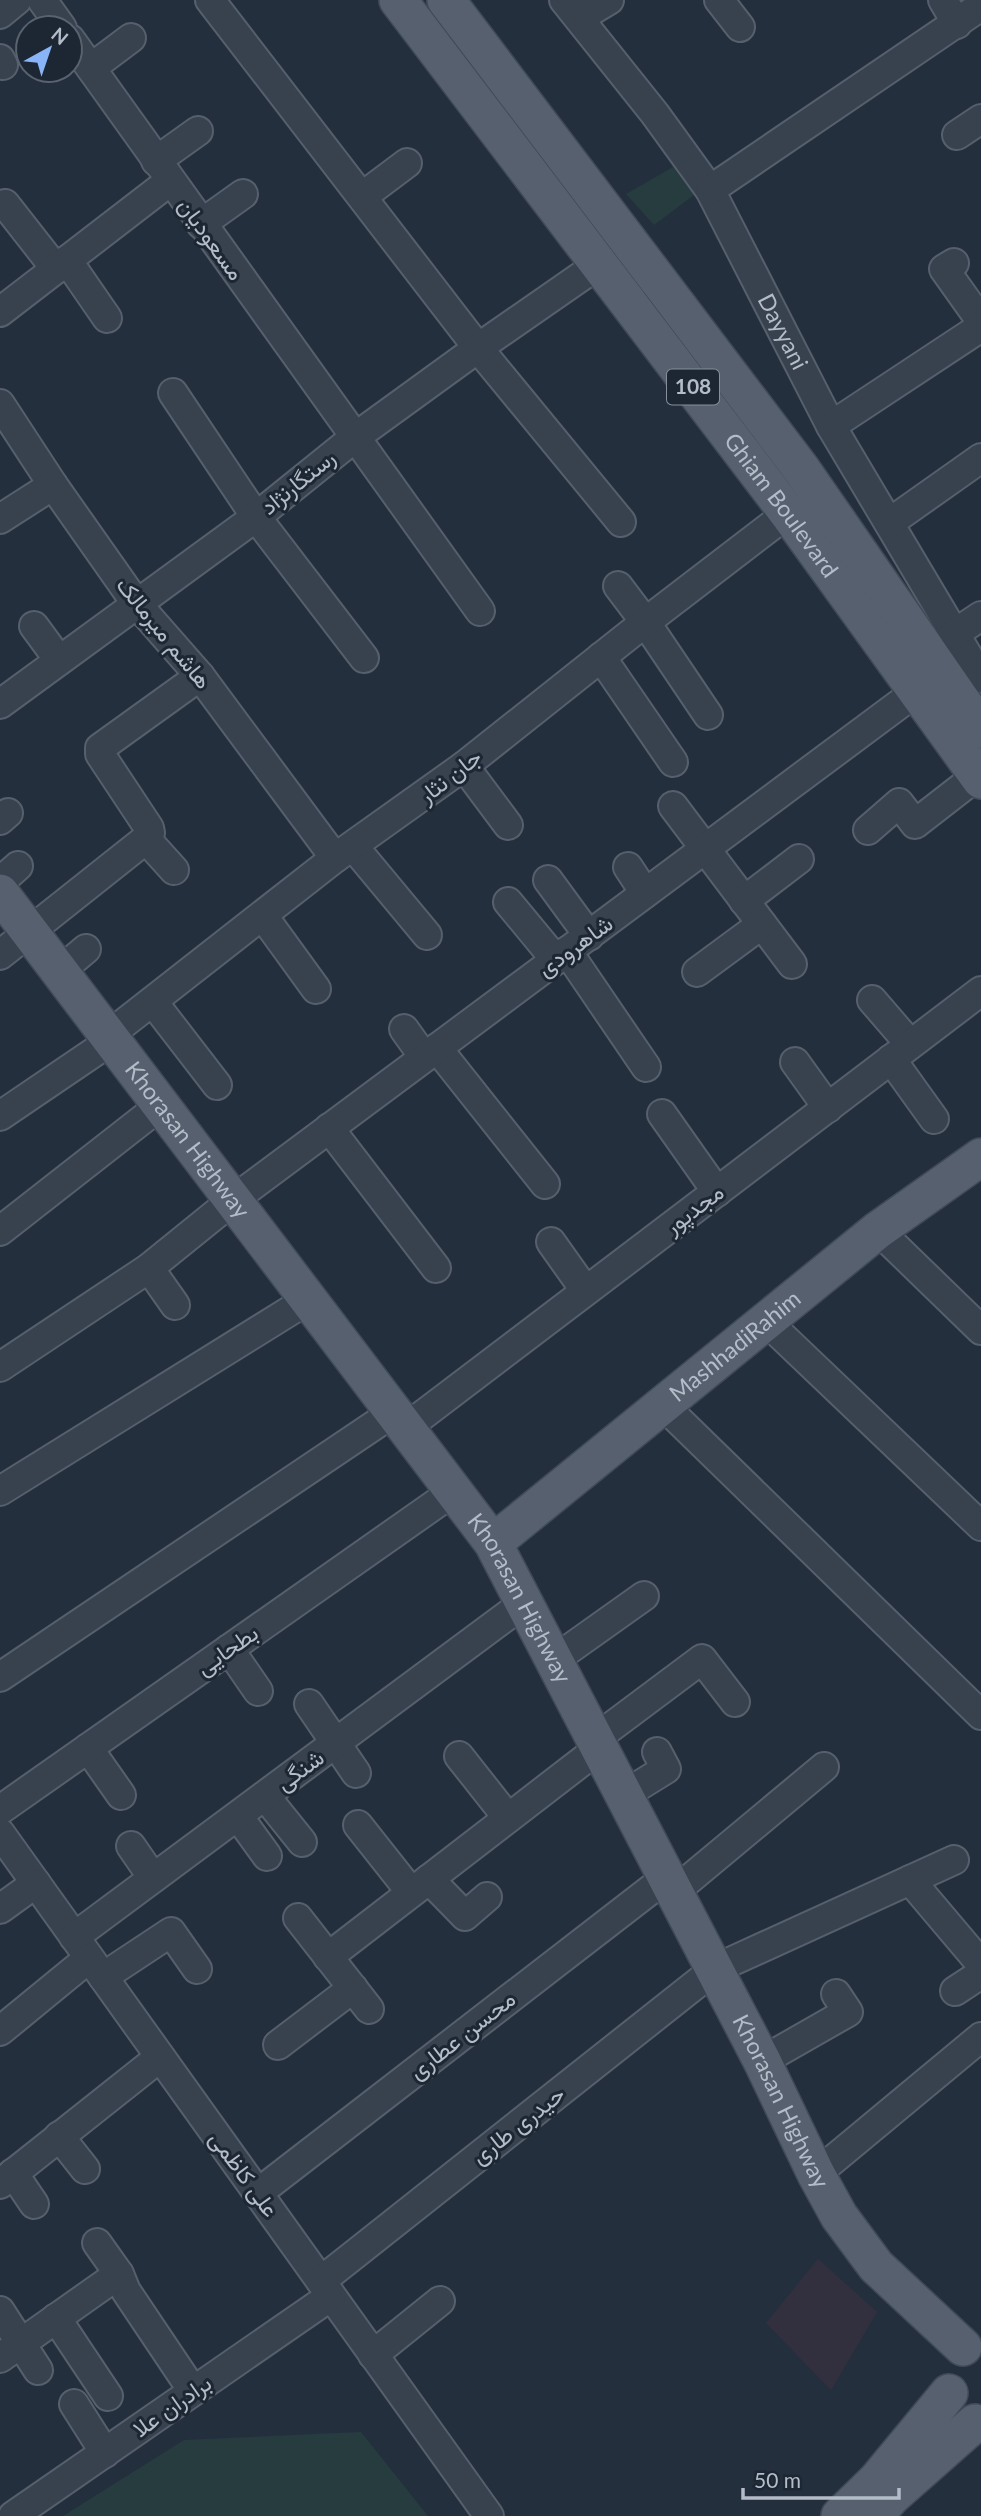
<svg xmlns="http://www.w3.org/2000/svg" width="981" height="2516" viewBox="0 0 981 2516" font-family="Lato,Vazirmatn,sans-serif">
<style>
.medical{fill:#32303f}
.green{fill:#263c3f}
.lines{fill:none;stroke-linecap:round;stroke-linejoin:round}
.minor-casing{stroke:#565f6c;stroke-width:32}
.major-casing{stroke:#414a57;stroke-width:40}
.minor{stroke:#38414e;stroke-width:28}
.major{stroke:#56606e;stroke-width:37}
.labels{text-anchor:middle;stroke-width:6;stroke-linejoin:round;paint-order:stroke}
.shield{fill:#1d2633;stroke:#878f9c;stroke-width:2}
.shield-label{font-size:21px;font-weight:bold;fill:#b4bcc9}
.street-label{font-size:23px;fill:#b4bcc9;stroke:#1d2633}
</style>
<rect width="100%" height="100%" fill="#242f3e"/>
<!-- medical -->
<path class="medical" d="M818,2259L877,2312L831,2390L766,2323Z"/>
<!-- green -->
<path class="green" d="M673,167L694,195L654,225L626,194Z
M361,2432L428,2516H63L184,2440Z"/>
<g class="lines">
<!-- minor casing -->
<g class="minor-casing">
<g id="minor">
<path d="M42,0L62,28"/>
<path d="M210,0L478,348L621,522"/>
<path id="s1" d="M564,0L655,114L710,190L831,426L981,678"/>
<path d="M719,0L740,27"/>
<path d="M943,0L957,24"/>
<path d="M0,14L17,0"/>
<path d="M579,18L609,0"/>
<path d="M70,39L480,611"/>
<path d="M0,59L3,65"/>
<path d="M91,68L131,38"/>
<path d="M957,135L981,119"/>
<path d="M156,161L198,131"/>
<path d="M710,190L981,6"/>
<path d="M363,196L407,163"/>
<path d="M5,204L56,269"/>
<path d="M201,224L243,194"/>
<path d="M67,260L107,318"/>
<path d="M954,263L944,269L981,321"/>
<path d="M651,304L747,430"/>
<path d="M0,312L170,181"/>
<path d="M173,393L256,517L364,658"/>
<path d="M0,404L53,485L136,603L200,676L335,858"/>
<path d="M831,426L981,327"/>
<path d="M0,519L53,485"/>
<path d="M889,523L981,458"/>
<path d="M618,586L646,623L708,715"/>
<path d="M34,626L59,660"/>
<path d="M954,634L981,616"/>
<path d="M601,657L673,762"/>
<path d="M0,704L256,517L354,438L478,348L599,264"/>
<path d="M464,766L508,825"/>
<path d="M673,806L792,964"/>
<path d="M0,820L8,813"/>
<path d="M868,830L899,803L915,824L978,775"/>
<path d="M146,839L174,870"/>
<path d="M353,846L427,935"/>
<path d="M628,867L645,893"/>
<path d="M548,880L589,936"/>
<path d="M0,882L18,866"/>
<path d="M744,901L799,859"/>
<path d="M508,902L556,960"/>
<path d="M263,916L316,989"/>
<path d="M567,951L646,1067"/>
<path d="M0,955L146,839L150,833L149,828L100,754V748L200,676"/>
<path d="M60,971L86,949"/>
<path d="M697,972L762,924"/>
<path d="M872,1000L910,1044"/>
<path d="M153,1002L217,1085"/>
<path d="M404,1029L424,1057"/>
<path d="M109,1035L335,858L464,766L634,631L788,513"/>
<path d="M437,1048L545,1184"/>
<path d="M891,1059L934,1119"/>
<path d="M795,1062L828,1108"/>
<path d="M662,1114L717,1192"/>
<path d="M0,1116L112,1040"/>
<path d="M329,1128L436,1268"/>
<path d="M878,1230L981,1330"/>
<path d="M0,1231L161,1105"/>
<path d="M551,1242L585,1290"/>
<path d="M149,1268L175,1305"/>
<path d="M766,1321L981,1526"/>
<path d="M0,1367L149,1268L233,1200L917,691"/>
<path d="M663,1405L981,1715"/>
<path d="M407,1427L981,991"/>
<path d="M0,1491L309,1299"/>
<path d="M229,1649L258,1691"/>
<path d="M554,1660L644,1596"/>
<path d="M0,1677L394,1412"/>
<path d="M309,1704L356,1773"/>
<path d="M595,1739L702,1659L735,1702"/>
<path d="M88,1748L121,1795"/>
<path d="M459,1756L508,1818"/>
<path d="M624,1795L666,1769L657,1752"/>
<path d="M265,1796L302,1842"/>
<path d="M0,1810L454,1491"/>
<path d="M238,1816L267,1856"/>
<path d="M358,1825L411,1892"/>
<path d="M0,1833L489,2516"/>
<path d="M131,1846L153,1878"/>
<path d="M429,1879L465,1916L487,1897"/>
<path d="M910,1880L981,1964"/>
<path d="M674,1892L824,1767"/>
<path d="M0,1909L36,1883"/>
<path d="M298,1918L369,2009"/>
<path d="M74,1937L524,1603"/>
<path d="M328,1957L585,1759L601,1750"/>
<path d="M103,1977L171,1932L197,1969"/>
<path d="M955,1991L981,1974"/>
<path d="M0,2031L89,1958"/>
<path d="M278,2045L353,1988"/>
<path d="M762,2061L848,2012L836,1994"/>
<path d="M59,2136L85,2169"/>
<path d="M13,2173L34,2204"/>
<path d="M816,2174L981,2037"/>
<path d="M0,2184L160,2057"/>
<path d="M258,2193L667,1877"/>
<path d="M119,2274L126,2291L193,2391"/>
<path d="M321,2281L715,1969L954,1860"/>
<path d="M0,2311L38,2370"/>
<path d="M56,2318L108,2396"/>
<path d="M373,2355L440,2301"/>
<path d="M0,2358L119,2274L97,2243"/>
<path d="M74,2404L105,2453"/>
<path d="M13,2516L331,2296"/>
</g>
</g>
<!-- major casing -->
<g class="major-casing">
<g id="major">
<path id="s2" d="M398,0L788,513L981,780"/>
<path d="M446,0L802,470L981,729"/>
<path id="s3" d="M0,893L493,1543L762,2061L816,2174L839,2216L876,2266L963,2347"/>
<path id="s4" d="M493,1543L878,1230L981,1157"/>
<path d="M877,2513L891,2497L975,2423"/>
<path d="M840,2516L877,2480L949,2393"/>
</g>
</g>
<!-- minor -->
<use href="#minor" class="minor"/>
<!-- major -->
<use href="#major" class="major"/>
</g>
<g class="labels">
<!-- shield labels -->
<rect class="shield" x="667" y="369.5" width="52" height="35" rx="5"/>
<g class="shield-label">
<text x="693" y="394">108</text>
</g>
<!-- street labels -->
<g class="street-label">
<text transform="translate(211 239) rotate(54)" y="8">مسعودیان</text>
<text dy="8" stroke="none"><textPath href="#s1" startOffset="399">Dayyani</textPath></text>
<text transform="translate(298 482) rotate(-39)" y="8">رستگارنژاد</text>
<text dy="8" stroke="none"><textPath href="#s2" startOffset="634">Ghiam Boulevard</textPath></text>
<text transform="translate(164 633) rotate(51)" y="8">هاشم میرمالک</text>
<text transform="translate(450 776) rotate(-38)" y="8">جان نثار</text>
<text transform="translate(575 946) rotate(-36)" y="8">شاهرودی</text>
<text dy="8" stroke="none"><textPath href="#s3" startOffset="310">Khorasan Highway</textPath></text>
<text transform="translate(694 1209) rotate(-37)" y="8">مجدپور</text>
<text dy="8" stroke="none"><textPath href="#s4" startOffset="312">MashhadiRahim</textPath></text>
<text dy="8" stroke="none"><textPath href="#s3" startOffset="877">Khorasan Highway</textPath></text>
<text transform="translate(227 1650) rotate(-35)" y="8">بطحایی</text>
<text transform="translate(300 1770) rotate(-36)" y="8">شنگی</text>
<text transform="translate(462 2035) rotate(-38)" y="8">محسن عطاری</text>
<text dy="8" stroke="none"><textPath href="#s3" startOffset="1444">Khorasan Highway</textPath></text>
<text transform="translate(518 2125) rotate(-38)" y="8">حیدری طاری</text>
<text transform="translate(244 2174) rotate(54)" y="8">علی کاظمی</text>
<text transform="translate(172 2406) rotate(-35)" y="8">برادران علا</text>
</g>
</g>
<!-- north arrow -->
<g transform="translate(49 49) rotate(40)"><circle r="33" fill="#1d2633" stroke="#59626f" stroke-width="2"/>
<path d="M0-5L12 26L0 18L-12 26Z" fill="#8ab4f8"/>
<text y="-10" font-size="19" font-weight="bold" text-anchor="middle" fill="#b4bcc9">N</text>
</g>
<!-- scale -->
<path d="M743 2488v10h156v-10" fill="none" stroke="#b4bcc9" stroke-width="3.5"/>
<text x="754" y="2488" font-size="21" fill="#b4bcc9" stroke="#1d2633" stroke-width="5" paint-order="stroke">50 m</text>
</svg>
